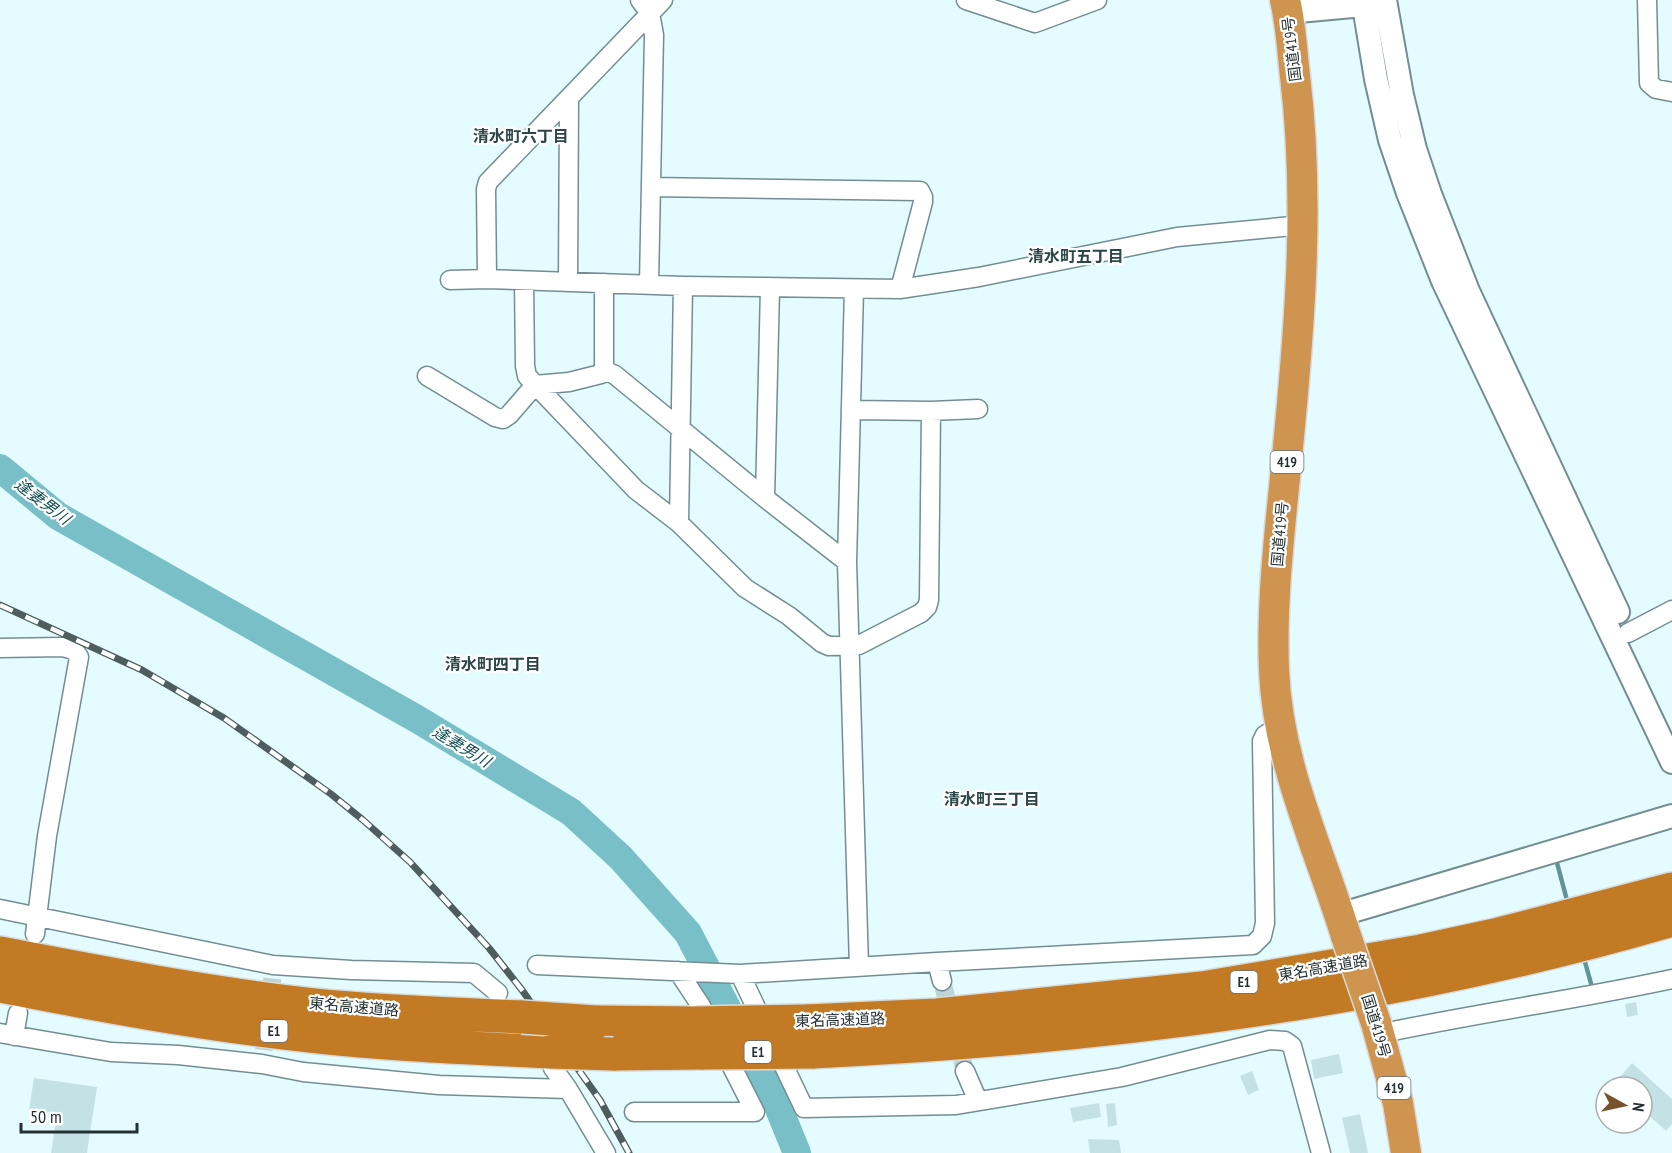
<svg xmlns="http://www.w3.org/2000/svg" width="1672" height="1153" viewBox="0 0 1672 1153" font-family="'PT Sans Narrow','Noto Sans JP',sans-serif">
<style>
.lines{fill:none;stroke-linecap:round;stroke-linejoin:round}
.stream{stroke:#60949a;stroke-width:4.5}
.river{stroke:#79bfc7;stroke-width:28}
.building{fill:#c4e2e6}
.minor-tunnel{stroke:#bed3d6;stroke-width:18;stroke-dasharray:18 9;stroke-linecap:butt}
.minor-casing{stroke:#728e92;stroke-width:21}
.tertiary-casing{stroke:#728e92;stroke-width:26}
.trunk-casing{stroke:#d8dada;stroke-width:33}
.motorway-casing{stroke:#d8dada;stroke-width:36}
.minor{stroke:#fff;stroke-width:18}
.tertiary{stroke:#fff;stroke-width:22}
.trunk{stroke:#ce9450;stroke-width:30}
.motorway{stroke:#c27a24;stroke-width:33}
.rail-casing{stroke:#4e5d5e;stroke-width:7}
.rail{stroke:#fff;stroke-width:4.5;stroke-dasharray:14;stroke-linecap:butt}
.trunk-bridge-casing{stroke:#d8dada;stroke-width:33;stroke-linecap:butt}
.motorway-bridge-casing{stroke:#d8dada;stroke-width:36;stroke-linecap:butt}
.trunk-bridge{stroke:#ce9450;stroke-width:30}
.motorway-bridge{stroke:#c27a24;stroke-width:33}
.labels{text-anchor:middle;stroke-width:4.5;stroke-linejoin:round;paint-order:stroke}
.shield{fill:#fff;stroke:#666f70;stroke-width:1.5}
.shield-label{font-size:14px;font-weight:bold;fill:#253132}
.street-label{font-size:15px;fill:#253132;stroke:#fff}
.neighbourhood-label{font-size:16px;font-weight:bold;fill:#2c4649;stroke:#fff}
.water-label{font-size:16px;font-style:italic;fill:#125056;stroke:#fff}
</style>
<rect width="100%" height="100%" fill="#e4fcff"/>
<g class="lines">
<!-- stream -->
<path class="stream" d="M1557,863L1568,904
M1583,955L1592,987"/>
<!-- river -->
<path class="river" d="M0,468L58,516L417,719L571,812L621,858L688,933L777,1104L797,1153"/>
</g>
<!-- building -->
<path class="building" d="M1636,1002L1638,1015L1627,1017L1625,1004Z
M1339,1054L1343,1073L1314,1079L1311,1060Z
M1632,1063L1672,1099V1124L1666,1131L1642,1109V1087H1617L1614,1084Z
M1252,1071L1259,1090L1248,1095L1240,1076Z
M34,1078L97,1087L87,1153H51L57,1114L29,1110Z
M1099,1103L1101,1117L1073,1122L1070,1108Z
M1115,1103L1117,1125L1108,1127L1106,1104Z
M1360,1114L1368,1153H1350L1342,1118Z
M1088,1139L1119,1140L1121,1153H1090Z"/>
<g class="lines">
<!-- minor-tunnel -->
<path class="minor-tunnel" d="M942,981L965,1071
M264,1050L273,973"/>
<!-- minor casing -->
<g class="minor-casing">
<path id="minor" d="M640,0L650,13L654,35L649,284
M663,0L488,182L486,189L487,279L683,286L900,289L979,277L1177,237L1303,225
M966,0L1035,23L1097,0
M1647,0L1649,83L1656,89L1672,92
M651,187L920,191L923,197V202L900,289
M450,280L487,279
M524,281L525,366L527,376L636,490L679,523L745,588L789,616L822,643L829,646L859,645L921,613L927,607L929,600L931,411
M568,282L569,99
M604,283V370
M854,289L847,562L859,967
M427,376L495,417L503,419L509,415L535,385L569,382L601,374L604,370L615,375L765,498L847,562
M852,410L931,411L978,409
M765,498L770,288
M679,523L683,286
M1628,633L1672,610
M0,648L63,647L74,650L79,657L47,836L35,934
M0,909L273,965L351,970L474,973L498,993
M937,962L942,981
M537,965L740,974L937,962L1253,945L1262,936L1265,923L1262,741L1265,735L1280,726
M740,974L804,1108L956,1105L1122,1077L1270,1040L1285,1041L1292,1046L1321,1153
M0,1033L111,1052L178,1055L262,1064L303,1072L439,1085L568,1089
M1379,1034C1476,1013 1575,1000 1672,979
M14,1036L18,1013
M553,1068L568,1089L606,1153
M965,1071L978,1101
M634,1112H755L701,1006L678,971"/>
</g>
<!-- tertiary casing -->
<g class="tertiary-casing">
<path id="tertiary" d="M1363,0L1376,79L1390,140L1408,193L1443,281L1672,762
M1385,0L1402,95L1415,149L1430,194L1468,291L1618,612
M1288,12L1363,5L1376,2
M1339,915L1672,816"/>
</g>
<!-- trunk casing -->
<g class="trunk-casing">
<path id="trunk" d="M1285,0C1291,25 1292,50 1295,76C1310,199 1300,323 1288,447C1281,521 1271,596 1274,670C1278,765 1319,848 1346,936
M1376,1023L1398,1103L1406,1153"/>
</g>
<!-- motorway casing -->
<g class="motorway-casing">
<path id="motorway" d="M0,953C104,973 208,993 314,1005C383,1012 453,1014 522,1017
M0,986C103,1006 206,1025 310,1036C389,1045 470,1048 550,1052
M807,1021L937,1015L1202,988L1421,951L1495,935L1672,889
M596,1022L697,1023
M812,1052C1103,1038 1392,1002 1672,920
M613,1054L704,1053"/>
</g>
<!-- minor -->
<use href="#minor" class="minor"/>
<!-- tertiary -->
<use href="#tertiary" class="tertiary"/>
<!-- trunk -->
<use href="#trunk" class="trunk"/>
<!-- motorway -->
<use href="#motorway" class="motorway"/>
<!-- rail casing -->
<g class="rail-casing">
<path id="rail" d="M0,605L142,670L224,718L331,794L363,820L410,862L489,948L522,990L600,1100L629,1153"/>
</g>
<!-- rail -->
<use href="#rail" class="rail"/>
<!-- trunk-bridge casing -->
<g class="trunk-bridge-casing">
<path id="trunk-bridge" d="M1346,936L1376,1023"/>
</g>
<!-- motorway-bridge casing -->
<g class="motorway-bridge-casing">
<path id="motorway-bridge" d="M522,1017L596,1022
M697,1023L807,1021
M550,1052L613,1054
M704,1053L812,1052"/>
</g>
<!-- trunk-bridge -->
<use href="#trunk-bridge" class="trunk-bridge"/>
<!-- motorway-bridge -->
<use href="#motorway-bridge" class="motorway-bridge"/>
</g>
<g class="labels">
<!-- shield labels -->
<g class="shield">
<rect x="1270.5" y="451" width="33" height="22" rx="4.5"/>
<rect x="1230.5" y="971" width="27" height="22" rx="4.5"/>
<rect x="260.5" y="1020" width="27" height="22" rx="4.5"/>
<rect x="744.5" y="1041" width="27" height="22" rx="4.5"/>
<rect x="1377.5" y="1077" width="33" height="22" rx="4.5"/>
</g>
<g class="shield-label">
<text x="1287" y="467">419</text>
<text x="1244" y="987">E1</text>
<text x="274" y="1036">E1</text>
<text x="758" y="1057">E1</text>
<text x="1394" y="1093">419</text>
</g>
<!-- street labels -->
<g class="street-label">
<text transform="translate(1292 49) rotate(-97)" y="5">国道419号</text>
<text transform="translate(1280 534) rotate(-85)" y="5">国道419号</text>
<text transform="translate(1323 968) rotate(-10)" y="5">東名高速道路</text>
<text transform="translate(354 1007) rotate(5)" y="5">東名高速道路</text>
<text transform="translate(840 1020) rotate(-2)" y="5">東名高速道路</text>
<text transform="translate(1376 1026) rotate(73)" y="5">国道419号</text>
</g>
<!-- neighbourhood labels -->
<g class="neighbourhood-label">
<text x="521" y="142">清水町六丁目</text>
<text x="1076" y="262">清水町五丁目</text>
<text x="493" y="670">清水町四丁目</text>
<text x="992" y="805">清水町三丁目</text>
</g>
<!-- water labels -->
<g class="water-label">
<text transform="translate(43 501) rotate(37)" y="6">逢妻男川</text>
<text transform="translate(462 746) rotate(31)" y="6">逢妻男川</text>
</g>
</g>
<!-- north arrow -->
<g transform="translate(1624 1105) rotate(98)"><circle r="28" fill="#ffffff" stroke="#a8adad" stroke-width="1.5"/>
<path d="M0-4.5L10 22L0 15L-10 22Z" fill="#77532d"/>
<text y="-9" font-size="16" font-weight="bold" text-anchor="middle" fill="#253132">N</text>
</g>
<!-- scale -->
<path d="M21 1123v9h116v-9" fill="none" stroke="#253132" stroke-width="3"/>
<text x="30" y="1123" font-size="18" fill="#253132" stroke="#ffffff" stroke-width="4.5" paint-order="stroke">50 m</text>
</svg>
